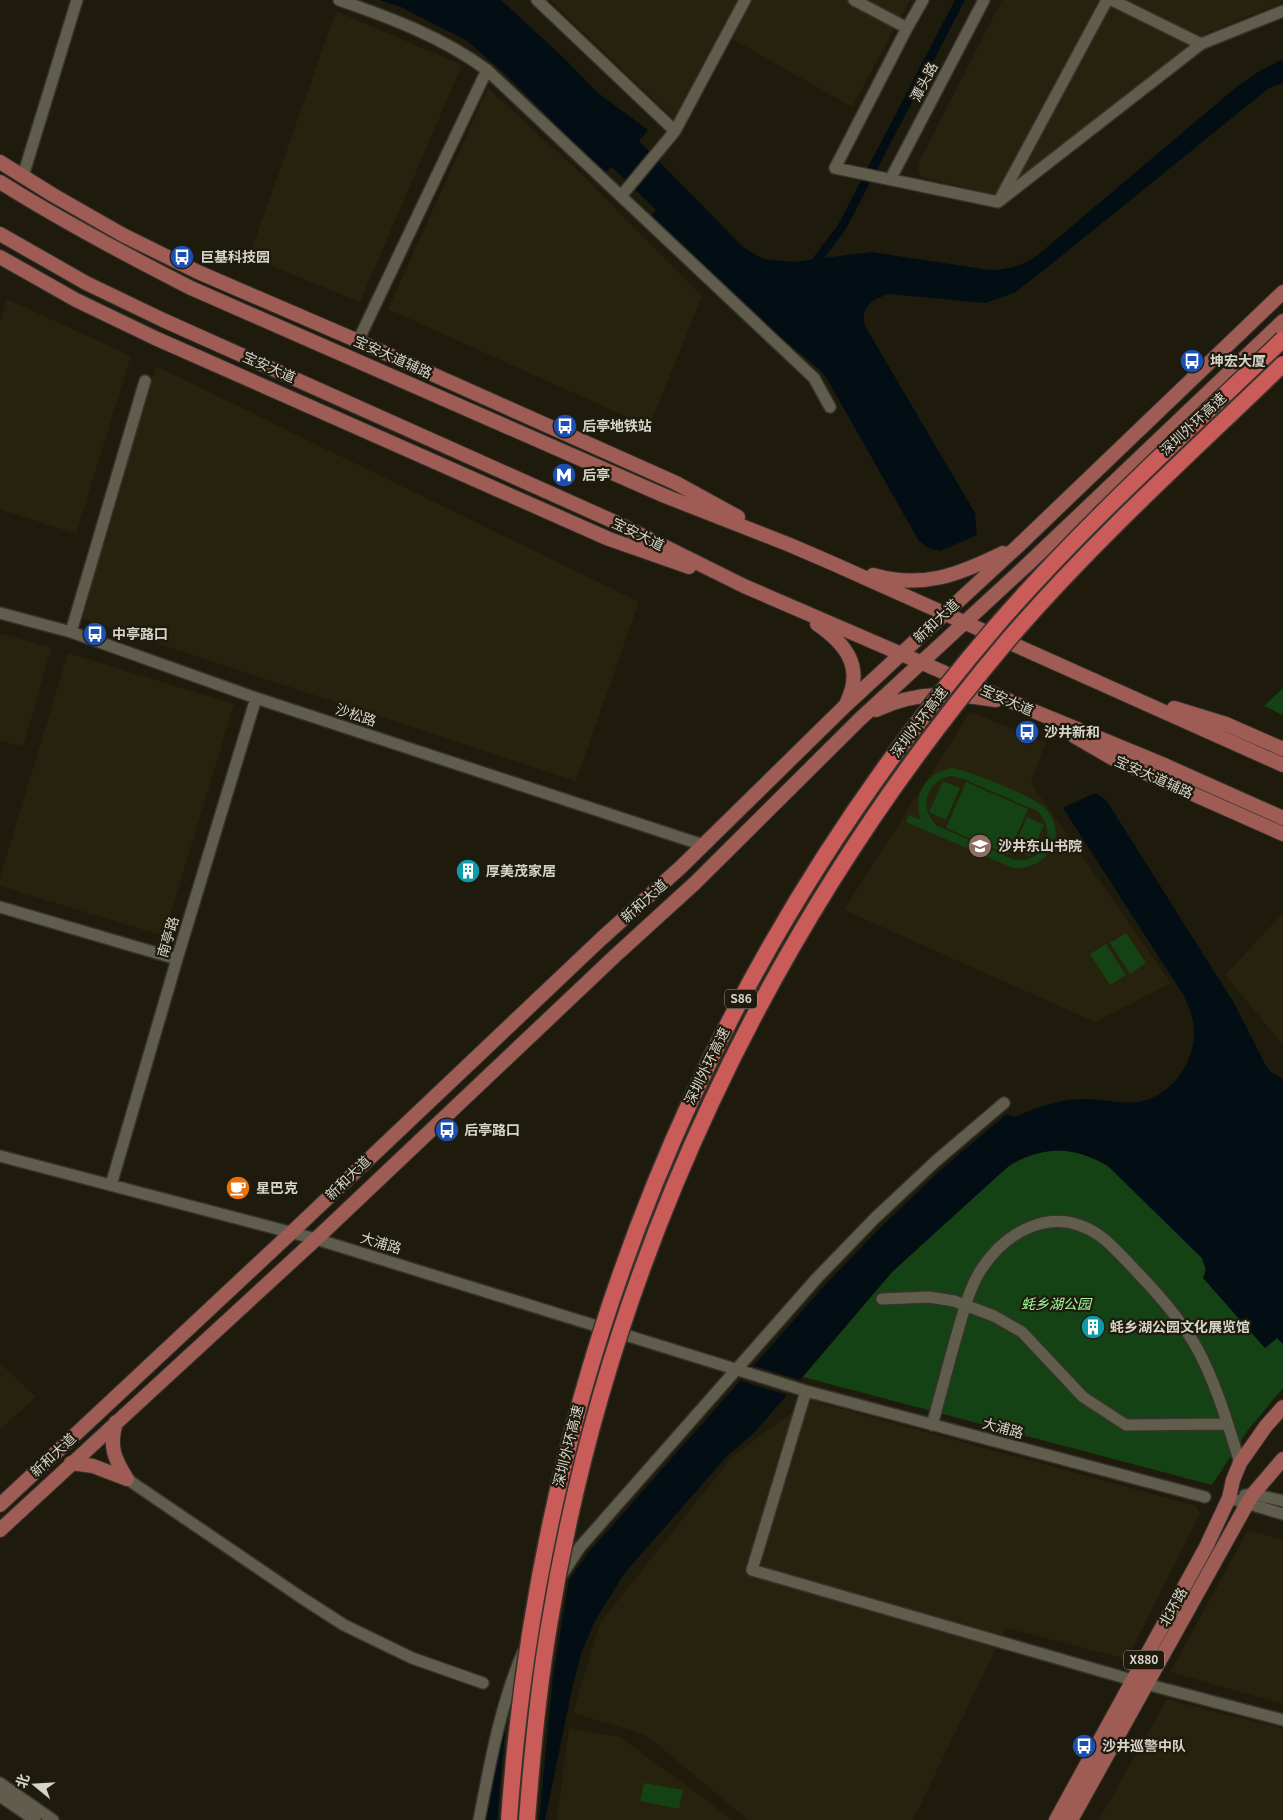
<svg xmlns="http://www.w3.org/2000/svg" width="1283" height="1820" viewBox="0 0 1283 1820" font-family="Georgia,'Noto Sans SC',serif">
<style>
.built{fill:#26220d}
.green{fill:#144214;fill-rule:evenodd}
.water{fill:#020e14}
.pier{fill:#1e1b0d}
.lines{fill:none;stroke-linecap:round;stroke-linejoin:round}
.canal{stroke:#020e14;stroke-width:9}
.minor-casing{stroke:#35332c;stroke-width:14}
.major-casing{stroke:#35332c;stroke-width:16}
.minor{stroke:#615d4d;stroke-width:11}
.major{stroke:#9f5c54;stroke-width:14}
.highway-bridge-casing{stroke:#35332c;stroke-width:19;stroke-linecap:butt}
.highway-bridge{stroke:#c95b59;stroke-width:16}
.labels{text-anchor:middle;stroke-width:4.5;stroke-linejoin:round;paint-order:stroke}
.shield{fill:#1e1b0d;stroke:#9f9c91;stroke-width:1}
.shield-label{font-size:12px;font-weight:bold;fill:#d6d4ca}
.street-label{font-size:14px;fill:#d6d4ca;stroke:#1e1b0d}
.poi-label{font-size:14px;font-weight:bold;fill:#d6d4ca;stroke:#1e1b0d;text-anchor:start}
.park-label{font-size:14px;font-style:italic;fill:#a1f89e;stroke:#1e1b0d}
</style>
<rect width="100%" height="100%" fill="#1e1b0d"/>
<!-- built -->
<path class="built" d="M550,0H910L852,107L720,32L674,119Z
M1002,0H1283V2L1203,35L1038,166L1012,186L993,195L926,178L920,175L918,168L920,160Z
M336,11L462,65L360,302L249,257Z
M488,88L579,172L702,296L649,427L388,309Z
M7,299L131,356L76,534L0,509V322Z
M156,366L639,602L576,781L80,618Z
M0,633L51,648L23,747L0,740Z
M68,653L234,704L164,936L0,886V877Z
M970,712L1046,742L1031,783L1171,983L1095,1022L844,910Z
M1283,913V1045L1225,975Z
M0,1363L36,1397L0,1430Z
M814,1396L817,1402L1196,1506L1200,1514L1127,1659L1006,1628L913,1820H748L646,1735L573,1713L600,1623L733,1456Z
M1248,1530L1283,1540V1704L1170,1672Z
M1167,1699L1283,1729V1820H1099Z
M569,1728L620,1737L733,1820H557Z"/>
<!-- green -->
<path class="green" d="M1283,688V715L1264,706Z
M952,768C968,770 1036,797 1046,809C1070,836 1046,871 1013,868L906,822L909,815L921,820C912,795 926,772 952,768ZM952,776L964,779L1037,811C1058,831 1045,863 1015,860L937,826C918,808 926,780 952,776Z
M943,781L960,788L946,820L929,812Z
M966,782L1028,809L1008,855L946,828Z
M1027,817L1044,825L1030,856L1013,849Z
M1126,933L1146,963L1130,974L1110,943Z
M1106,944L1126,975L1110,985L1090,954Z
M1060,1150C1078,1152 1092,1157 1108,1166L1202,1258L1205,1266V1274L1265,1348L1277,1338L1283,1344V1388L1248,1430L1212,1485L803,1377L892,1272L998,1174C1018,1159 1035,1152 1060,1150Z
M644,1783L683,1790L679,1809L640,1801Z"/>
<!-- water -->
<path class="water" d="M379,0H501L565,59L598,93L648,130L639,141L743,247L763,259L794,262L871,252L990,270C1010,270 1024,265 1039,254L1234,89L1261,70L1283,59V83L1269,88L1049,266L1014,293L985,303L889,294C872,299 860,307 865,326L975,513L977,535L940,551L928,548L919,541L826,377L818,368L714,283L648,218L656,210L612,167L604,173L505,74L466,40L401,7Z
M1095,793L1106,800L1234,1003L1266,1066L1271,1072L1283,1079V1344L1277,1338L1265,1348L1203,1278L1206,1270L1202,1258L1108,1166C1073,1146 1047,1146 1012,1163L892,1272L756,1431L726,1457L624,1574L595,1621L581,1654L572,1689L545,1820H485L503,1727L560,1593L588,1553L825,1285L883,1225L943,1168L1007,1114L1015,1117C1039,1106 1063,1098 1089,1099C1108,1100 1127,1106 1146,1100C1175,1091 1196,1059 1194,1029C1193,1017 1189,1007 1184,996L1063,808Z"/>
<!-- pier -->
<path class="pier" d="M755,1366L800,1380L787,1395L741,1381Z
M570,1573L553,1678L539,1820H497L508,1698L534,1634Z"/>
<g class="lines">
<!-- canal -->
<path class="canal" d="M811,268L842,227L960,0"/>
<!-- minor casing -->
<g class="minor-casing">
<path id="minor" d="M339,0C391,18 442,37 487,70L814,378L830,407
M537,0L675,131
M854,0L907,28
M923,0L907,28L835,168L998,202L1201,44L1283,11
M1112,0L1201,44
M23,176L77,0
M891,178L984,0
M621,196L675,131L745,0
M1000,199L1107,0
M358,341L487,70
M0,613L71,632L256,698L703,845
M71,632L145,381
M0,907L177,959
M0,1156L316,1239L806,1391L1205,1497
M111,1185L177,959L256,698
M882,1299L929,1297L954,1301L994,1316L1022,1332L1083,1397L1126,1425L1227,1424
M806,1391L752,1570L1146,1684L1283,1720
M932,1425C940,1397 947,1369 955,1341C962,1318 967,1294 979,1273C1005,1231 1054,1203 1100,1236C1114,1246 1126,1261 1138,1273C1161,1297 1182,1321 1198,1350C1217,1386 1228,1425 1240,1463
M127,1479L302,1598L344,1625L412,1658L483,1683
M1245,1495L1253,1494L1283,1501
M1229,1498L1283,1514
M563,1573L580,1547L817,1278L875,1218L937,1160L1004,1103
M0,1783L53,1820
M0,1796L35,1820
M479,1820C490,1763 500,1706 523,1652"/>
</g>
<!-- major casing -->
<g class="major-casing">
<path id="major" d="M0,162L53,195L123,235L198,272L358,341L676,483L738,517
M0,182C62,221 126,255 191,288L665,496L790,545L834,564L1283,765
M0,234L86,283L163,320L617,523L744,586L1031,710L1162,764L1283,818
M0,257L76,300L155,338L609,539L689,567
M873,575C923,589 958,575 1003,553
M817,624C846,644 864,667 847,702
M1174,708L1226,724L1283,749
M876,710C919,690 952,693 996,700
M1074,736L1112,758L1283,834
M116,1422C109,1447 114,1458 127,1479
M71,1463L93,1466L127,1479
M0,1505L292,1232L601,939L681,867L846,705L1017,547L1283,292
M0,1530L316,1239L616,955L695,883L860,719L1029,563L1283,321
M1056,1820L1206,1547L1229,1498L1233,1480L1240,1463L1266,1426L1283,1407
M1071,1820L1247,1504L1253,1494L1283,1459"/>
</g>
<!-- minor -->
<use href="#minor" class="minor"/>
<!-- major -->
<use href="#major" class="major"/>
<!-- highway-bridge casing -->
<g class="highway-bridge-casing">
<path id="highway-bridge" d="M509,1820C540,1374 705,966 996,626C1085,523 1186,433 1283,339
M527,1820C532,1755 538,1691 549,1626C608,1262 770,922 1008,640C1093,541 1189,455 1283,364"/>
</g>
<!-- highway-bridge -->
<use href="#highway-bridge" class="highway-bridge"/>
</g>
<!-- icons -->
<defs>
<g id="bus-disc" transform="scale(1.25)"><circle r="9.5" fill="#1a4fb4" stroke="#1e1b0d"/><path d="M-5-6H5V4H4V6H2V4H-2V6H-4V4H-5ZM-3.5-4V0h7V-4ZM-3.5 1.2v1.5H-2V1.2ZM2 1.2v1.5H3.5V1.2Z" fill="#fff"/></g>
<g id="metro-disc" transform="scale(1.25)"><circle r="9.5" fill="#1a4fb4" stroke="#1e1b0d"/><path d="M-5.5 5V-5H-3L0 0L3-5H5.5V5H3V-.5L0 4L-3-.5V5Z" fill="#fff"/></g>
<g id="university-disc" transform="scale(1.25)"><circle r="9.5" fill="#8d6e63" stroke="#1e1b0d"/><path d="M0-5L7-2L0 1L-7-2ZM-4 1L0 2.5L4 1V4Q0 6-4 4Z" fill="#fff"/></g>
<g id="building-disc" transform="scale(1.25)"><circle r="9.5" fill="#0f9aa8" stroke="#1e1b0d"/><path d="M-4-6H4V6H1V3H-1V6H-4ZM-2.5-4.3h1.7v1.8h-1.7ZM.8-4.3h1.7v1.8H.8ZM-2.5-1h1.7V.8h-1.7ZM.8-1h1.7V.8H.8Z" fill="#fff"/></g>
<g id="cafe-disc" transform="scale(1.25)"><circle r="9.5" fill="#e8710a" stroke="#1e1b0d"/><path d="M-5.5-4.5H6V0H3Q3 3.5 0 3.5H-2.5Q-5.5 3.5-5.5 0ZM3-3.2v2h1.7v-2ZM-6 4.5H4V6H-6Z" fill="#fff"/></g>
</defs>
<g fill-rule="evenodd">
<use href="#bus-disc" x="182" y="257"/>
<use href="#bus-disc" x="1192" y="361"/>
<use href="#bus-disc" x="565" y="426"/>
<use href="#metro-disc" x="564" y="475"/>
<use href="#bus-disc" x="95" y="634"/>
<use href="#bus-disc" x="1027" y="732"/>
<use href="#university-disc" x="980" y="846"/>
<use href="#building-disc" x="468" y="871"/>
<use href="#bus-disc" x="447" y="1130"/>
<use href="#cafe-disc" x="238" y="1188"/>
<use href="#building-disc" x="1093" y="1327"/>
<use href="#bus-disc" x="1084" y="1746"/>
</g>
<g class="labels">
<!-- shield labels -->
<g class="shield">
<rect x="725" y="989.5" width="32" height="19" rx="4"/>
<rect x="1124" y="1650.5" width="40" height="19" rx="4"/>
</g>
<g class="shield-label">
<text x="741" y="1003">S86</text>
<text x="1144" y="1664">X880</text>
</g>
<!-- street labels -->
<g class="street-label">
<text transform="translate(924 82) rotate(-63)" y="5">潭头路</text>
<text transform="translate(393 357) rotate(24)" y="5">宝安大道辅路</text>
<text transform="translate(269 367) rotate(24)" y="5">宝安大道</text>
<text transform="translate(1193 424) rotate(-43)" y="5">深圳外环高速</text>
<text transform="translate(638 534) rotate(26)" y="5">宝安大道</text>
<text transform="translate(936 621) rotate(-43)" y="5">新和大道</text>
<text transform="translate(1007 700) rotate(24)" y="5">宝安大道</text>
<text transform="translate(356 715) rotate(18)" y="5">沙松路</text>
<text transform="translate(919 722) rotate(-53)" y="5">深圳外环高速</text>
<text transform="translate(1154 777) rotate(24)" y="5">宝安大道辅路</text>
<text transform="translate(644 901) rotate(-42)" y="5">新和大道</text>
<text transform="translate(168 937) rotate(-73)" y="5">南亭路</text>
<text transform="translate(707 1066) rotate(-64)" y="5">深圳外环高速</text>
<text transform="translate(348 1178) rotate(-44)" y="5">新和大道</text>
<text transform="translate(381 1243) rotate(17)" y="5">大浦路</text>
<text transform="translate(1003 1428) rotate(15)" y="5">大浦路</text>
<text transform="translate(568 1446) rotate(-76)" y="5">深圳外环高速</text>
<text transform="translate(53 1455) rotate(-43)" y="5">新和大道</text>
<text transform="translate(1173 1607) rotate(-61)" y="5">北环路</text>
</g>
<!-- poi labels -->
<g class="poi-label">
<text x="200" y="262">巨基科技园</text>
<text x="1210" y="366">坤宏大厦</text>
<text x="582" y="431">后亭地铁站</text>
<text x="582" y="480">后亭</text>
<text x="112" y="639">中亭路口</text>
<text x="1044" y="737">沙井新和</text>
<text x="998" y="851">沙井东山书院</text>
<text x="486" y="876">厚美茂家居</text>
<text x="464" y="1135">后亭路口</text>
<text x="256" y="1193">星巴克</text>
<text x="1110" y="1332">蚝乡湖公园文化展览馆</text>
<text x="1102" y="1751">沙井巡警中队</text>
</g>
<!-- park labels -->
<g class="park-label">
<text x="1056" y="1309">蚝乡湖公园</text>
</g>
</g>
<!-- north arrow -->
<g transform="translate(35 1785) rotate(288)" stroke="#1e1b0d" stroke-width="4" paint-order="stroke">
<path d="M0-4L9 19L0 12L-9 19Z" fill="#d6d4ca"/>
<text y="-8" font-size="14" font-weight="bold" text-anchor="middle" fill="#d6d4ca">北</text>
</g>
</svg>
